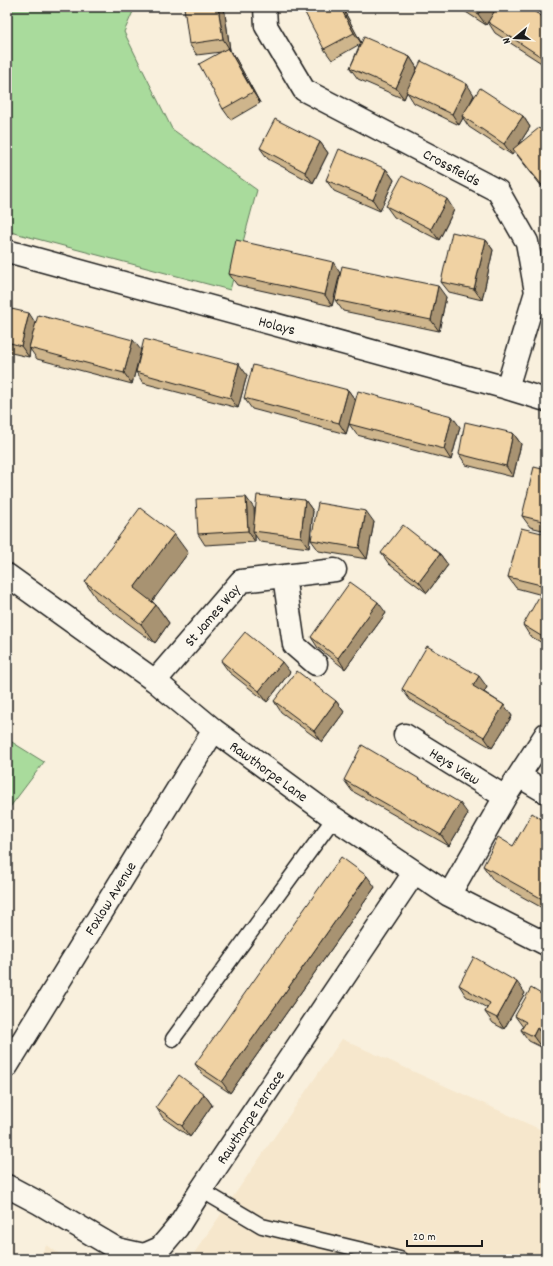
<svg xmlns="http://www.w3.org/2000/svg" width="553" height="1266" viewBox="0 0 553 1266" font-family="Dekko,sans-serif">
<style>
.built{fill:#f6e7cc}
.green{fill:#a9db9c;stroke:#627c5c}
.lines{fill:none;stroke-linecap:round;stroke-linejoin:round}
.service-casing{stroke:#1c1c1c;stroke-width:17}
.minor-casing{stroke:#1c1c1c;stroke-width:25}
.service{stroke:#fbf7ec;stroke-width:14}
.minor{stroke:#fbf7ec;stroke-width:22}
.wall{fill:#ceb58c;stroke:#1c1c1c}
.shaded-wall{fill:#a89372;stroke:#1c1c1c}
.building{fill:#f0d2a3;stroke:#1c1c1c}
.labels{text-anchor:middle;stroke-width:3.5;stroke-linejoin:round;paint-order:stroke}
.street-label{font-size:15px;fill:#1c1c1c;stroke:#fbf7ec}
</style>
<rect width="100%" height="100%" fill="#f9f0dd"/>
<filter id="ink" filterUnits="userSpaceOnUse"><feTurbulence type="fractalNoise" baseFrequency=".025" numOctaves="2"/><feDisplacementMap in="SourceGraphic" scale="8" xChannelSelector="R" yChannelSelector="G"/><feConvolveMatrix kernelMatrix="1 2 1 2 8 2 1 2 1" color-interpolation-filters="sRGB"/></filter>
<g filter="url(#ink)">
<!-- built -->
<path class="built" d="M342,1039L546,1132V1259H190Z
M47,1245L66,1259H37Z"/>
<!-- green -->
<path class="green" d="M7,7H135L124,32L172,129L257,190L230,290L7,231Z
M7,739L44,762L7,811Z"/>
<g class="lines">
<!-- service casing -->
<g class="service-casing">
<path id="service" d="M173,1039L334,818
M201,1190L262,1226L400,1259"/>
</g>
<!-- minor casing -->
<g class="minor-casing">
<path id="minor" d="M265,7L266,26L304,90L498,191L527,242L536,292L507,388
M7,251L507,388L546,400
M7,575L155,681L214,730L334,818L449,895L546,944
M284,576L294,645L316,664
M155,681L241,581L335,570
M405,735L505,797
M519,776L546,792
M449,895L505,797L546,734
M7,1066L214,730
M7,1186L39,1203L117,1249L144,1255L160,1248L177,1228L201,1190L414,873"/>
</g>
<!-- service -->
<use href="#service" class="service"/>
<!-- minor -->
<use href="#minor" class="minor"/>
</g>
<!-- wall -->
<path class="wall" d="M224,7L230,50L236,59L260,103L231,120L223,109L221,52L197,55L189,44Z
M342,7L361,43L410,57L417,68L474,95L471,102L523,116L530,127L519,144L546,136V192L514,151L512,155L469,127L463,118L459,125L414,103L407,92L404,99L358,79L350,68L360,44L332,60L324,49Z
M458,7H527L546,19V66L495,33L488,22L486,25Z
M320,142L328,153L313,183L268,159L260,148Z
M386,169L394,180L380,211L334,191L326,180Z
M386,206L454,210L439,240L394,217Z
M486,240L493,250L482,300L449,292L441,282Z
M340,273L332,306L237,285L229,274Z
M446,297L439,331L343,311L335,300Z
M7,308L36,323L141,350L132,384L37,359L30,349L29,357L7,352Z
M136,372L247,375L238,408L143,383Z
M348,390L355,400L460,427L451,460L357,435L349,424L346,434L252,409L244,398Z
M513,433L521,444L513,477L466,465L459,454Z
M546,470V531L530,527L522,516Z
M305,500L313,511L309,548L260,542L255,535V542L205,545L198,534L254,508V515Z
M374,522L367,559L319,551L311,540Z
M546,534V596L516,588L508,577Z
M188,553L152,601L156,605L169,623L155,643L98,601L85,582Z
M381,553L440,554L448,565L427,593L389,564Z
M546,599V645L530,636L523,625Z
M386,613L345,669L318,648L311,637Z
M221,661L290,672L267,702L229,672Z
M487,687L484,692L504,705L512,716L492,748L410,700L402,689Z
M274,701H336L344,712L322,742L281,712Z
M344,780L468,814L449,846L352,791Z
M546,822V910L494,881L483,866L513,846Z
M375,887L230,1093L203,1075L195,1064Z
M459,985L525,993L504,1029L493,1023L485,1012L487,1008L466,996Z
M546,997V1040L545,1039L541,1047L529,1041L521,1030L523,1027L515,1016Z
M204,1094L212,1105L190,1137L163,1118L156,1107Z"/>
<!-- shaded-wall -->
<path class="shaded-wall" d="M218,7H224L230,50L223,39Z
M340,7H342L362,44L354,33Z
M483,7H498L486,25L478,14Z
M228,48L236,59L260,103L253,92Z
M410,57L417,68L404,99L396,88Z
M467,84L474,95L463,117L462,116L463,118L459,125L452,114Z
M523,116L530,127L512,155L504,144Z
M320,142L328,153L313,183L305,172Z
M386,169L394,180L380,211L373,200Z
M447,199L454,210L439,240L431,229Z
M486,240L493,250L482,300L474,289Z
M333,262L340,273L332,306L325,295Z
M438,286L446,297L439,331L431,320Z
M29,313L36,324L29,348L30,349L29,357L21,346Z
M133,340L141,350L132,384L124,373Z
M239,364L247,375L238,408L230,398Z
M348,390L356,401L346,434L339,423Z
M452,416L460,427L451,460L444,449Z
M513,433L521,444L513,477L506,466Z
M246,497L254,508L255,531H253L255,535V542L248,531Z
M305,500L313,511L309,548L301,537Z
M366,511L374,522L367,559L359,548Z
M174,534L188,553L148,607L134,588Z
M440,554L448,565L427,593L419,582Z
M546,565V593L541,585Z
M378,602L386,613L345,669L338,658Z
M156,605L169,623L155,643L141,624Z
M282,662L290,672L267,702L259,691Z
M479,676L487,687L481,697L473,686Z
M336,701L344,712L322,742L314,731Z
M504,705L512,716L492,748L484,737Z
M460,803L468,814L449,846L441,835Z
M367,876L375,887L230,1093L222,1082Z
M517,982L525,993L504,1029L497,1018Z
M537,1028L545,1039L541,1047L533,1036Z
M204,1094L212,1105L190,1137L182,1126Z"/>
<!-- building -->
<path class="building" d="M184,7H218L223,39L189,44Z
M302,7H340L354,33L324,49Z
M467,7H483L478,14Z
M497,7H527L546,19V60L488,22Z
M364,37L410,57L396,88L350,68Z
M228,48L253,92L223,109L199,64Z
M421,61L467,84L452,114L406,92Z
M480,88L523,116L504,144L462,116Z
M275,119L320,142L305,172L260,148Z
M539,128L546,136V188L545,189L513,149Z
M339,149L386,169L373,200L326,180Z
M402,176L447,199L431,229L386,206Z
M452,232L486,240L474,289L441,282Z
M236,240L333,262L325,295L229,274Z
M342,266L438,286L431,320L335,300Z
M7,308L29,313L21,346L7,342Z
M38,315L133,340L124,373L29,348Z
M144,339L239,364L230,398L136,372Z
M253,365L348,390L339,423L244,398Z
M358,391L452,416L444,449L349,424Z
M465,422L513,433L506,466L459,454Z
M534,467L546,470V522L522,516Z
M257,495L305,500L301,537L253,531Z
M246,497L248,531L198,534L196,499Z
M318,503L366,511L359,548L311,540Z
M140,508L174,534L134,588L156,605L141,624L85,582Z
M403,525L440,554L419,582L381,553Z
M521,528L546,534V565L541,585L508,577Z
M350,582L378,602L338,658L311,637Z
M540,595L546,599V639L523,625Z
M245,632L282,662L259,691L221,661Z
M427,646L479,676L473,686L504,705L484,737L402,689Z
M297,671L336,701L314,731L274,701Z
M362,745L460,803L441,835L344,780Z
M532,813L546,822V901L483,866L498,837L513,846Z
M341,857L367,876L222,1082L195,1064Z
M474,957L517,982L497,1018L485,1012L490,1003L459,985Z
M531,988L546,997V1034L537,1028L533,1036L521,1030L526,1022L515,1016Z
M179,1075L204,1094L182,1126L156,1107Z"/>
</g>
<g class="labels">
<!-- street labels -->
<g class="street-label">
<text transform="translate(452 167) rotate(28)" y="5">Crossfields</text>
<text transform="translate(277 325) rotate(15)" y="5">Holays</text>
<text transform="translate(212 615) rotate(-49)" y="5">St James Way</text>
<text transform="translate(455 766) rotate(32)" y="5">Heys View</text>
<text transform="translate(269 771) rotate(36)" y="5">Rawthorpe Lane</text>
<text transform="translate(110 898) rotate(-58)" y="5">Foxlow Avenue</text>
<text transform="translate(250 1117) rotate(-56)" y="5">Rawthorpe Terrace</text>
</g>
</g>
<!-- margin -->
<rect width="553" height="1266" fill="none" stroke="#fbf7ec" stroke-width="24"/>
<rect x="12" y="12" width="529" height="1242" fill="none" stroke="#1c1c1c" stroke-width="1.5" filter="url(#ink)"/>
<!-- north arrow -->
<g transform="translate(515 38) rotate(252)" stroke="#fbf7ec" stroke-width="3" paint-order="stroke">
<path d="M0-3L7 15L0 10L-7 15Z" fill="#1c1c1c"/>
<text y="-6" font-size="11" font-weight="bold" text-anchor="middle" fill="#1c1c1c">N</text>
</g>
<!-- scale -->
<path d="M407 1240v6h75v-6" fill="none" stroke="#1c1c1c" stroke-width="2"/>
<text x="413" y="1240" font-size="12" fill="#1c1c1c" stroke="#fbf7ec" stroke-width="3" paint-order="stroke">20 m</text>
</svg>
